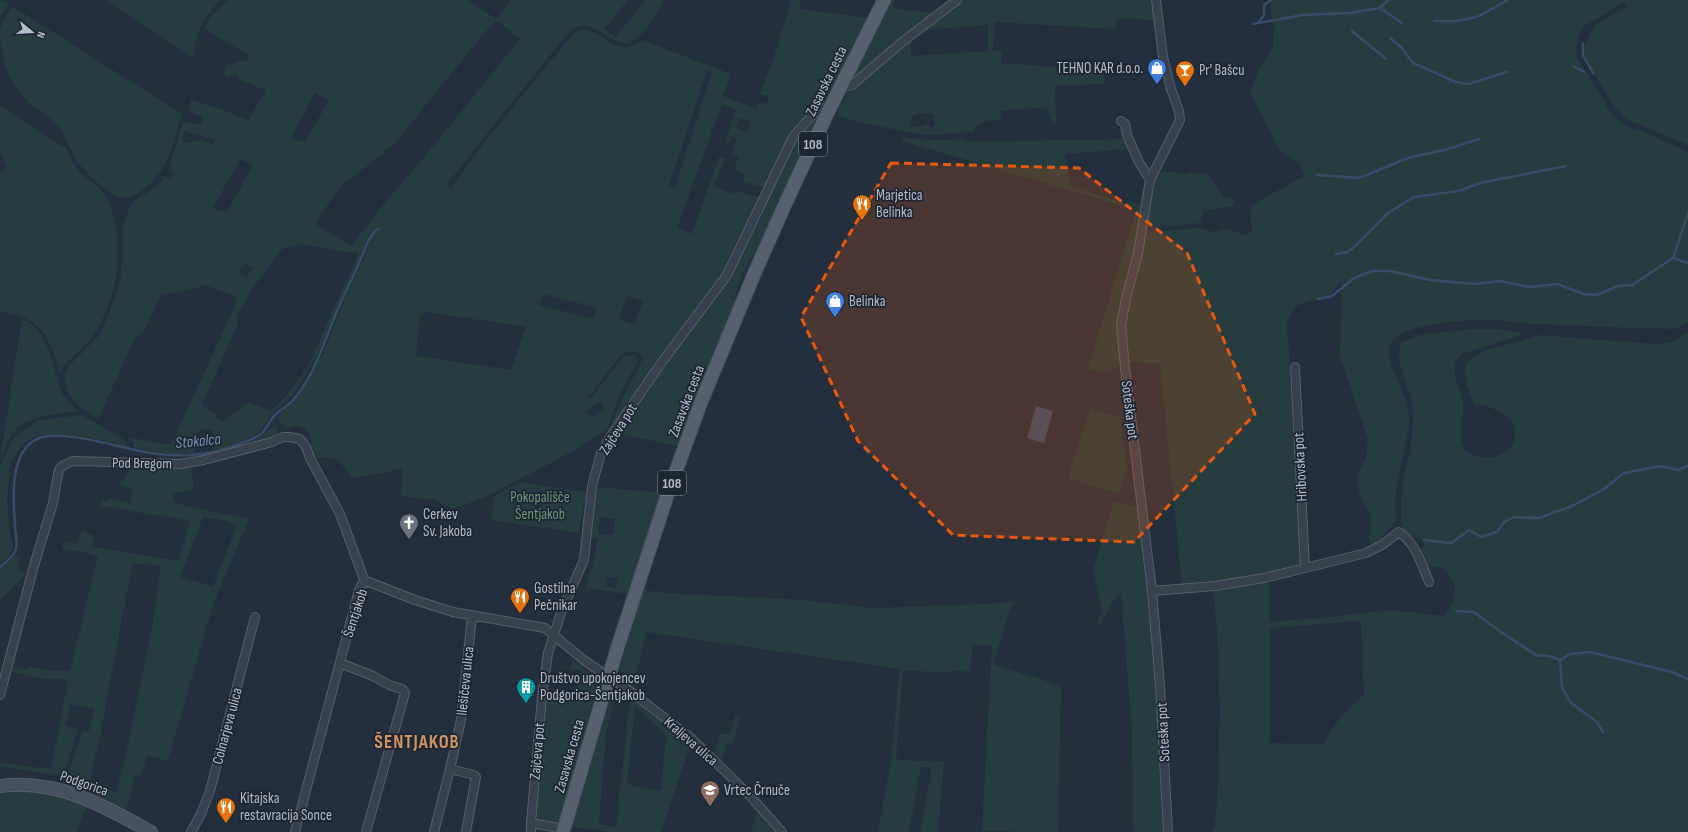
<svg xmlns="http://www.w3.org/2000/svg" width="1688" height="832" viewBox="0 0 1688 832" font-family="'Sofia Sans Condensed',sans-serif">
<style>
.green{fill:#263c3f;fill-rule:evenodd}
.water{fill:#394c67}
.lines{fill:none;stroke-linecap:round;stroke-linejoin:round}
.stream{stroke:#394c67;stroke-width:2.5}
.minor-casing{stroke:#565f6c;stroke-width:10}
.secondary-casing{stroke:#565f6c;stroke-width:14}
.primary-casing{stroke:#414a57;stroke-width:15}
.minor{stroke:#38414e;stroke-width:8}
.secondary{stroke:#465061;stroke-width:12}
.primary{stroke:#56606e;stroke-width:13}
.marked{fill:#e8590c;fill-opacity:0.2;stroke:#e8590c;stroke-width:3;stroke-dasharray:8 5;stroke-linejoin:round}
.labels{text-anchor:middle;stroke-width:3.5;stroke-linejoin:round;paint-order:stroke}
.shield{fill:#1d2633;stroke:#878f9c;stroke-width:1}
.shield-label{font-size:14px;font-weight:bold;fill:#b4bcc9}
.poi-label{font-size:15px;fill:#b4bcc9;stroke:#1d2633;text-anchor:start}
.street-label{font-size:15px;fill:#b4bcc9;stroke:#1d2633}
.park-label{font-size:15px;fill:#6b9a76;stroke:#1d2633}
.water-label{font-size:16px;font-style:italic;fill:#7c92b1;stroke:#1d2633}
.district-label{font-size:19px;font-weight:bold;letter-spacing:1px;fill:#d59563;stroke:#1d2633}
</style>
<rect width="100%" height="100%" fill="#242f3e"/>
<!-- green -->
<path class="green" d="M0,0L9,4L0,17Z
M106,0H221C203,18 196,32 193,58Z
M227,0H468L496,19L511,0H628L604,29L615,37L646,0H663C654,19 646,36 626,44C606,40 590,16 570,30L447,184L451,188L483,144L573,34L584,29C607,35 618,58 642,40L731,74L723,96L756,108L758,102L767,104L769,96L760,94L774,57L791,0H801L799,9L870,18C858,40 836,94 817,108L783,148L765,185L763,187L744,182V173L734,169L739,156L732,154L737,138L732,136L729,143L725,142L736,110L722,104L677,228L692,234L719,157L725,159L714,186L733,194L737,191L760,198L727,270L614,428L612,426L616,412L643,358C637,348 628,351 620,356L588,398L590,399L624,356L635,355L638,361C626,383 614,404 608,429L564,456L486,497L453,509L436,500L402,496L399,491L402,487V469L353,478L337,459L322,457L312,458C311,443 313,428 296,425L292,427L287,428L276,418C292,402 317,368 326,346C334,328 341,308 349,290C357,270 369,252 372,231L316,358L295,392L271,415L259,433L222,450L215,451L213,430L202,429L195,436V453L171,454L134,448L133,441L127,437L171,445L235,306L236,298L233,295L205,285L198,288L161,295L142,335L136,336L98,419L84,410L69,395L67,390L64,377L70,365L100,335L120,284L123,250L122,229L129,209L133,202L158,185L165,176L169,179L173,173L169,168L183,121L201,125L203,117L188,111L191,100L224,110L248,121L266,90L240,80L237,75L225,77V66L239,61H248L247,54L204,29L209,19ZM498,21L520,39L430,150L387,200L351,246L315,224L341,185L370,164L395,143L490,26ZM707,70L712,72L675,187L669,186ZM315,93L329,100L305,142L290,139ZM739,118L751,121L747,132L736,128ZM184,132V131L216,140L213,144L200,140L187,143L183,141ZM240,159L253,165L227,212L213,208ZM302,244L338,251L359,253L311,360C300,380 287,396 271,411L248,402L223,422L202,404L237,326V315L252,289L282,249ZM246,263L253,269L246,277L238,271ZM543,294L597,308L594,319L539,305ZM627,296L643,301L634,324L619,319ZM426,312L526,327L511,370L416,356L420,315ZM600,401L605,409L591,418L587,412Z
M890,0H895L892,8L936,13L855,79H852L851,76Z
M960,0H1152L1155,20L1117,18L1115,29L995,22L993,51H1002L1001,63L1103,70L1105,84L1055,86L1056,124H1053L1047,107L1000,111L1001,120L985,121L974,127L973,132L933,135L917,134L858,122L839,116L838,112L839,109L849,91L911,39V56L988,51V25L922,30ZM918,113H926L933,115L935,126L931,128L927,124L920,127H910L912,116Z
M1269,0H1688V145L1624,118L1614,106L1588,65L1585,54L1586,43L1590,34L1596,25L1628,6L1623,3L1584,26L1579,35L1576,46L1577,57L1602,97L1609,111L1618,120L1630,128L1645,132L1688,152V322L1675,329C1628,328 1582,326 1536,324C1516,323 1498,319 1478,320C1461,320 1400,326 1392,341C1382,360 1405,389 1408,409C1412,432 1401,461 1397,484C1395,496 1395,508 1396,520L1378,543L1372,545L1369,540L1371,530V517L1359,492L1357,476L1366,457L1368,439L1340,356L1342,282L1330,294L1296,306L1287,323L1293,419L1296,433L1302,564L1297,567L1224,582L1182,586L1160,363L1128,362L1126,323L1129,305L1137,275L1146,232L1200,228L1213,232L1224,229L1247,235L1252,231L1250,206L1304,176L1300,164L1280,150L1250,92L1259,69L1273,47L1274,29Z
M12,6L182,114C177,131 173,150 164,166C158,177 137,200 123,198C110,196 88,175 80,165C72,154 67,140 60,128L55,123C44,113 30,105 20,93C6,78 0,51 0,31C2,22 7,13 12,6Z
M0,105L62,146H65C70,155 74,167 82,174C90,182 100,186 106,197C128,241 119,302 89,341C80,352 67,359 60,372C49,336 41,316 0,312V172H3L6,167L0,152Z
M815,117H818L819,119L755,255H753C741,272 738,289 733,309L680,447L617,433L680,342L716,297L727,280L794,141Z
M903,138L934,140L966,139L967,142H971L1125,139L1130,149L1065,154L1070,187L1126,203L1140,204L1145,178L1140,173V169L1147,182L1141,223L1128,284L1123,360L1119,367L1103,373L1088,368L1136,210L902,141Z
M1161,172H1173L1187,175L1189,173L1208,174L1223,197L1234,199V206L1203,211L1200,223L1151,228L1148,224L1155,179Z
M22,319C50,330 53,369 62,393C65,400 74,405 77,411C54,415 23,415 10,437C6,444 5,453 0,460Z
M1472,329H1500L1519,332L1521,335L1461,354C1447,369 1460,385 1463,402C1465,417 1457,434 1464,448C1467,454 1473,456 1479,457C1495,461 1518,450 1515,431C1513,413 1489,406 1474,404C1471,394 1462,378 1465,368C1470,347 1521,344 1537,335L1655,344L1672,342L1688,332V832H1212L1213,827L1215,826C1221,748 1222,668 1213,589L1269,580L1270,622L1348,615L1391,610L1445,616C1449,609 1456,598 1455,589C1455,586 1453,583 1452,580C1446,568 1438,566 1426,567L1419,551L1425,545L1421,539C1415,537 1406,535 1403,529C1399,521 1402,484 1404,474C1406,465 1409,457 1411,448C1412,438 1413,427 1413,417C1415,390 1393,369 1401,343L1419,335ZM1361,621L1364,695C1346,709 1334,724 1323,744L1270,743V628Z
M1090,408L1120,417L1127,469L1119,494L1068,478Z
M82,415L125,440L127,444V448C106,439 58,429 36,437C22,441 15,455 9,468L10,473L7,499L10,535L13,547L10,554L0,564V465L11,443L17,435L39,420Z
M274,425L277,428L278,437L242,447L263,435Z
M191,465L194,489L173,494V502L189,507L249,519L214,602L168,761L147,756L141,775L135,776L126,810L83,790L58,783L60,779L65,778L68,774L83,731H89L94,709L71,704L65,726L78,729L65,771L61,774L53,775L0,766V763L51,769L68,679H43L9,671L40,556L43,551L13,667L27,670L31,667L49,671L70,670L98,556L85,552L65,550L62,545L63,541L77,544L82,531L94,536L92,547L178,561L190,521L100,506L102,499L107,501L110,498L130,503L132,488L117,484L123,480L132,466ZM203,517L226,521L237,525L213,587L180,577ZM133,563L161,566L152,628L126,754L116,793L90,780C108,708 117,635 133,563Z
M520,482L586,492L579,533L491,520L495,496Z
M596,487L655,492L663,495L630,591L628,594L586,588L596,550L597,538L591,537ZM600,517L615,519L613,535L598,534ZM607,577L618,578L616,588L606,586Z
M1114,502L1139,506L1159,701L1164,832H1138L1134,831L1133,829L1132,730L1121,594L1117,595L1100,624L1097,627L1102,610L1093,569Z
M15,554L20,559L17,569L24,573L25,576L0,600V570Z
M643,590L665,593L805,600L873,608L989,604L1013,601L993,664L1061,686L1058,832L982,831L992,646L973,645L970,672L952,670L948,673L903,670L896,757L899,760L944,762L938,832H920L932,768L921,766L909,832H878L891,761L900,669L646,632L635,682V688L626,681L620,669Z
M572,659L598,680L562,816L557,823L539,822L535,819L545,698L575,700L581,671L570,669Z
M622,692L690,745L661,832H612L572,827L609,705L614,693ZM621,699L630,701L616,827L599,824L606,732L613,702ZM635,706L666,736L661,791L627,784Z
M735,716L740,718L733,744L727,743L722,760L715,753L720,734H730Z
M0,792C34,789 60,795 92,807L84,811L77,832H0Z
M757,812L774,832H756L751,830Z"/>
<!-- water -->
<path class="water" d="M1036,406L1053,411L1044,443L1027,438Z"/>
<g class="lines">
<!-- stream -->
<path class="stream" d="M1380,8L1402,23
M1434,21H1456L1477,17L1508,0
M1259,22L1264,15V5L1271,0
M1253,24L1303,15L1349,13L1380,8L1388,0
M1352,31L1386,59
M1390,38L1401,47L1413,63L1456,82L1468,84L1507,72
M1583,43V55L1593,73
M1573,66L1584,72
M1317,175L1359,178L1411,157L1445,150L1479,139
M1336,254L1348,252L1356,245L1388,213L1414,197L1459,191L1480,183L1566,166
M1673,258L1688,263
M1318,299L1332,296L1354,278L1373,271H1390L1430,280L1474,284L1500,281L1530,287L1557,284L1584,294L1597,295L1617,286L1632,285L1673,258L1688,213
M1424,540L1451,543L1469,530L1481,537L1497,532L1504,522L1514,517L1539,518L1572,506L1604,489L1624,473L1661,466L1678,470L1688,466
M0,567C5,563 14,556 16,549C18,540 15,534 15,525C13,500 9,452 37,439C59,429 112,445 135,450C170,458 209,458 242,443C248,441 255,438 261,434C267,429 270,420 275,415C281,409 289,405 294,399C312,379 325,341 335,316C346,290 359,266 368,241L375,231L379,229
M1456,611L1474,612L1498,630L1536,655L1549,656L1560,660L1570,654L1590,652L1672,672L1688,679
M1560,660L1562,687L1570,702L1597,722L1603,732"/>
<!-- minor casing -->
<g class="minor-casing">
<path id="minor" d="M1156,0L1163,57L1171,89L1179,111L1180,120L1150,180L1138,253L1126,299L1121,325L1125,368L1152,591L1160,686L1168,832
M840,88L852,85L901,43L957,0
M1121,121L1125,124L1127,135L1138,160L1150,180
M1295,367L1305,568
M1152,591L1215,586L1264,578L1305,568L1366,553L1382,545L1399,532C1416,544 1421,563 1429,582
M340,663L373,676L389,685L402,689L405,693L366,832
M0,695L33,569L53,503L58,474L60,468L64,465L73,461L180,464L204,460L272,442L283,437H289L300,439L306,447L310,458L340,514L365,582
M450,769L474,775L476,777L466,832
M564,829L531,823L542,697L548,653L562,610L584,560L592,486L601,453L610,437L662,362L727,275L793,137L814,113L831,105
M191,832L201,814L210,791L255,617
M295,832L359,590L362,584L369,582L415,600L453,612L545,628L585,661L631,692L692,739L750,796L782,832
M434,832L450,769L461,720L472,616
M531,832V823"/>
</g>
<!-- secondary casing -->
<g class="secondary-casing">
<path id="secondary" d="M0,786C56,778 104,806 151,832"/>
</g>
<!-- primary casing -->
<g class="primary-casing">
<path id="primary" d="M563,832L618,646L668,493L701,402L755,272L787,200L826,116L884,0"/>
</g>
<!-- minor -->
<use href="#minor" class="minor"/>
<!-- secondary -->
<use href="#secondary" class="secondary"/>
<!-- primary -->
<use href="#primary" class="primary"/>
</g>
<!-- marked area -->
<path class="marked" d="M891,163L1079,168L1187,253L1255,414L1134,542L953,535L858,441L801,317Z"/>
<!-- icons -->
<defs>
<g id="shop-pin" transform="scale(1)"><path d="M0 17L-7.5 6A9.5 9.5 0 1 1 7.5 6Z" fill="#3f7fe0" stroke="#1d2633"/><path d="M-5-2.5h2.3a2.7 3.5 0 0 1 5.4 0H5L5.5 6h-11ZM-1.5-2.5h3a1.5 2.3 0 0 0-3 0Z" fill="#fff"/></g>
<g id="bar-pin" transform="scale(1)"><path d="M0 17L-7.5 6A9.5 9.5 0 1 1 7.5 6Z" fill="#e8710a" stroke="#1d2633"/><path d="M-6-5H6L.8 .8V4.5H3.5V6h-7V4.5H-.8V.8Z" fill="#fff"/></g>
<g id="restaurant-pin" transform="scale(1)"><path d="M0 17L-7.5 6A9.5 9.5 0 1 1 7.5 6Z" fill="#e8710a" stroke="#1d2633"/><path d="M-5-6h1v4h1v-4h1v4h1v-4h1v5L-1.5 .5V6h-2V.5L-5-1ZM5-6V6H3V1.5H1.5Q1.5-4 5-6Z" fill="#fff"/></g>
<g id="church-pin" transform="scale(1)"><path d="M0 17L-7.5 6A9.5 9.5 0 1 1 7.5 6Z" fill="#6b7280" stroke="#1d2633"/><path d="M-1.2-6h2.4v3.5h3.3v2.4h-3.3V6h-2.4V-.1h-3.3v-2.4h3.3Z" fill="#fff"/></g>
<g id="building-pin" transform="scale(1)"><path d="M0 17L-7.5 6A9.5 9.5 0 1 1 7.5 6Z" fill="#0f9aa8" stroke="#1d2633"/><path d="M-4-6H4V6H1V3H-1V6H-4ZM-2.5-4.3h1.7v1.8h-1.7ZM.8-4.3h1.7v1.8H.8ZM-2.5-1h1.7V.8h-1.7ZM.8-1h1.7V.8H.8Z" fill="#fff"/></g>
<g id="school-pin" transform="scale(1)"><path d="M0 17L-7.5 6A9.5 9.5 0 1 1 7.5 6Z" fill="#8d6e63" stroke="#1d2633"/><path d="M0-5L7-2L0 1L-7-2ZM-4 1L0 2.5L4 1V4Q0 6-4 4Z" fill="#fff"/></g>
</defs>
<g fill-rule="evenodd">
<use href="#shop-pin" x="1157" y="68"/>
<use href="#bar-pin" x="1185" y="70"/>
<use href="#restaurant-pin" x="862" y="204"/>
<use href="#shop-pin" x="835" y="301"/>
<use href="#church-pin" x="409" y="523"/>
<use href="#restaurant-pin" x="520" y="597"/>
<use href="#building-pin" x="526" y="687"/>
<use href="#school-pin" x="710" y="790"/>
<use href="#restaurant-pin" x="226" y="807"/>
</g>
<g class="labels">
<!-- shield labels -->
<g class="shield">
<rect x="799" y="132" width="28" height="24" rx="3"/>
<rect x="658" y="471" width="28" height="24" rx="3"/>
</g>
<g class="shield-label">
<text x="813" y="149">108</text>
<text x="672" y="488">108</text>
</g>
<!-- poi labels -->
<g class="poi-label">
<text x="1143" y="73" text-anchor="end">TEHNO KAR d.o.o.</text>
<text x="1199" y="75">Pr' Bašcu</text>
<text x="876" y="200">Marjetica<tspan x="876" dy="17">Belinka</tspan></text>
<text x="849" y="306">Belinka</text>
<text x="423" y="519">Cerkev<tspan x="423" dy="17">Sv. Jakoba</tspan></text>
<text x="534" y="593">Gostilna<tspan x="534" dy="17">Pečnikar</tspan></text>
<text x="540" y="683">Društvo upokojencev<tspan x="540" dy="17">Podgorica-Šentjakob</tspan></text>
<text x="724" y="795">Vrtec Črnuče</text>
<text x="240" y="803">Kitajska<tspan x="240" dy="17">restavracija Sonce</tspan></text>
</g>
<!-- street labels -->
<g class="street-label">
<text transform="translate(826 81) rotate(-64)" y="5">Zasavska cesta</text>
<text transform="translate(686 401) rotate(-69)" y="5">Zasavska cesta</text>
<text transform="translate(1130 410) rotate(83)" y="5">Soteška pot</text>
<text transform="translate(618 429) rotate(-58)" y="5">Zajčeva pot</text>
<text transform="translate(142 463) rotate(1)" y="5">Pod Bregom</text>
<text transform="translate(1300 467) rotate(-93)" y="5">Hribovska pot</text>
<text transform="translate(355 613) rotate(-72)" y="5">Šentjakob</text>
<text transform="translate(465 681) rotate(-84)" y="5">Ilešičeva ulica</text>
<text transform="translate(227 726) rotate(-75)" y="5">Colnarjeva ulica</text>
<text transform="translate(1163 732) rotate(-93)" y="5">Soteška pot</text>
<text transform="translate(691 741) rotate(41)" y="5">Kraljeva ulica</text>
<text transform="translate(537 751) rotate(-85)" y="5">Zajčeva pot</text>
<text transform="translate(569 756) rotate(-74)" y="5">Zasavska cesta</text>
<text transform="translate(84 783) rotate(19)" y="5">Podgorica</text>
</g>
<!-- park labels -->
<g class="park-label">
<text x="540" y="502">Pokopališče<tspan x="540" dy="17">Šentjakob</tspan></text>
</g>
<!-- water labels -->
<g class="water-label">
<text transform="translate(198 440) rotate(-5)" y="6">Stokalca</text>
</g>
<!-- district labels -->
<g class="district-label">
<text x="417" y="748">ŠENTJAKOB</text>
</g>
</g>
<!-- north arrow -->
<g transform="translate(32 32) rotate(108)" stroke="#1d2633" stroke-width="3" paint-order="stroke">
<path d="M0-3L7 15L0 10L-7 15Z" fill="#b4bcc9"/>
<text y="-6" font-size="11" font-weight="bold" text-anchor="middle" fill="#b4bcc9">N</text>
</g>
</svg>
